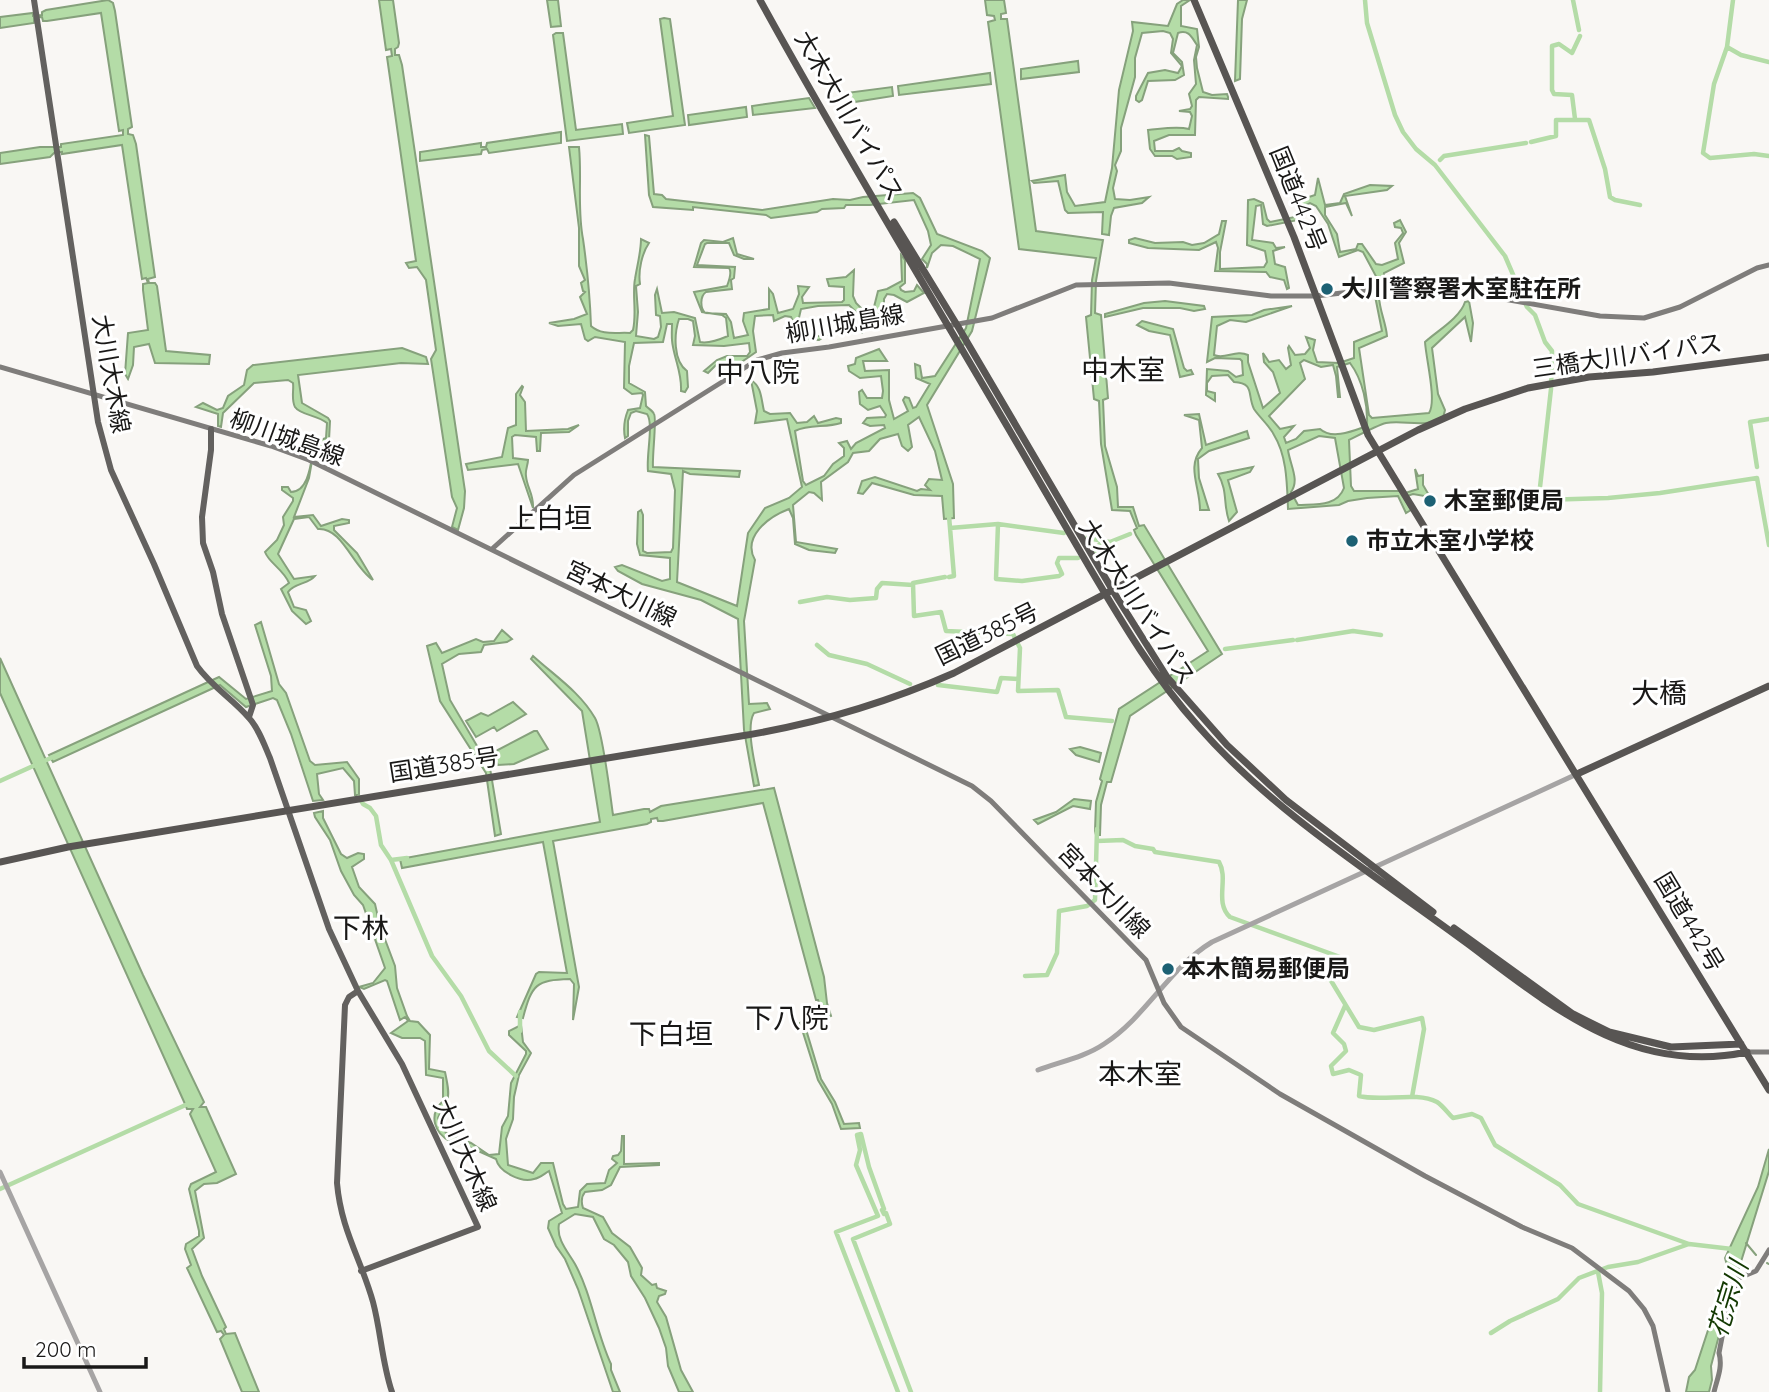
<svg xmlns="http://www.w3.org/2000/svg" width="1769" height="1392" viewBox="0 0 1769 1392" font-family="Quicksand,'Noto Sans JP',sans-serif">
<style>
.water{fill:#b4dca7;stroke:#86a17c;stroke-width:2;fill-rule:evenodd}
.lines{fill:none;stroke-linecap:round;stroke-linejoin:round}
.stream{stroke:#86a17c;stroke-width:2}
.canal{stroke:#b4dca7;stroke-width:4.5}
.tertiary{stroke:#a6a4a4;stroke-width:5}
.secondary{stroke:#7f7d7b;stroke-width:5}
.primary{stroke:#63615f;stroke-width:6}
.trunk{stroke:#585553;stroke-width:7}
.poi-dot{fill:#1d6174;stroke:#fff;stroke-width:2.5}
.labels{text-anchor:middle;stroke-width:6;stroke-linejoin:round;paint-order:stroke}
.street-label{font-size:24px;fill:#191817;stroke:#fff}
.poi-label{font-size:24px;font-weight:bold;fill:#191817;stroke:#fff;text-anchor:start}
.water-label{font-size:26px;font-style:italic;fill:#133902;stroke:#fff}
.quarter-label{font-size:28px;fill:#191817;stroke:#fff}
</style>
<rect width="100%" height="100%" fill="#f9f7f4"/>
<!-- water -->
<path class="water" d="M108,0L113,3L115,11L132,127L128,129V134L133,135L136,144L155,277L148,279L149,283H155L157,286L166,351L210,355L209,364L155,363L149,344L134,347L133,365L128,379L125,374L128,333L148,330L143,290V284L148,283L146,278L142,279L122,145L62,154V152L54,153L50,157L0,164V153L40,147H61V144L123,135V130L119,131L101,13L47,21H43L42,17L34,18V23L0,28V17L33,13V16L42,15V12L46,10Z
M379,0H393L399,43L398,47L395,49V55H399L402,65L465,491L464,508L458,530L452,527L457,508L452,497L431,359L436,350L426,280L417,267L409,268L406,263L416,261L387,57L392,56L391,49L386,50Z
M547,0H558L561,26L551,27Z
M985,0H1004L1006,13L1001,14V19H1007L1036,231L1103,240L1096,281L1095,313L1101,315L1108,398L1103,400L1105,446L1117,487L1118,507H1133L1139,526L1144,525L1222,654L1130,716L1111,782H1107L1101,805L1100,835H1096L1095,831L1096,802L1102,781L1100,779L1119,709L1208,651L1136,535L1134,530L1137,528L1130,511L1112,510L1101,444L1099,401L1094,399L1086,317L1091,315L1092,280L1096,258L1019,249L988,22L995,20L994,16L987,15Z
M1183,0H1190L1181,6V26L1197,29L1199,47L1196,57L1197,68L1203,92L1212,95L1227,94L1228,97V99L1199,97L1196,100L1195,135H1169L1154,141L1155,151H1173L1179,148L1182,151L1191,153V157L1177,159L1172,156H1155L1150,149L1148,130C1161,129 1176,126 1189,129L1192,116L1190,112L1179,111L1190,109L1192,106L1189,94L1196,84L1194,60L1197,45C1192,38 1189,29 1178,33L1173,53L1182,62L1184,75L1175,80L1148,81L1142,100L1139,102L1136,100V96L1148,73L1165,70L1178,73L1182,66L1171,53L1173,39L1170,33L1163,31L1142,33L1135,58V77L1121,128V151L1115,165L1117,171L1113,188L1115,199L1130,200L1149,197L1142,203L1114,208L1111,216L1109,235L1102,234L1103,212L1068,213L1065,210L1058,181L1034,183L1032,181L1065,175L1067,192L1075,206L1105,202L1112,168L1119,90L1133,31L1132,22L1168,26L1177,4Z
M1238,0H1247L1242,19L1240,79L1235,81Z
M664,18L670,19L685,125L629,133L627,123L673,116L660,19Z
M556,33H563L576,130L622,124L623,134L567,141L553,35Z
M1078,61L1079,72L1021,79V69Z
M990,73L991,84L899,95L898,86Z
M892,87L893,96L848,103L846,93Z
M809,98L815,108L753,115L752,106Z
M746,107L747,117L689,125L688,115Z
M561,132V143L489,153L487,149L482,150L481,154L420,161V152L481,143V147H486L487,143Z
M645,135L649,136L654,194L662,195L666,199L762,210L833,199L850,200L863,197L913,193L920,198L937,234L982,251L990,258L972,331L927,405L953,484L954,518L944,519L942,496L914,495L872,483L863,494L858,493L862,481L875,477L917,491L921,489L930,490L925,485L929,479L942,480L935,451L919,417L908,425L912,447L908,451L902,446L898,434L880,439L869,451L853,453L848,462L821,482L822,500L814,493L809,492L793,505L796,542L837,549L835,553L809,550L795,544L793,518L789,509C768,517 742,537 755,560L744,621L749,704L767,703L770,709L754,713C745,728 756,768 759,785L754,786L744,730L738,619L701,600L642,584L618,571L615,567L622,565L662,581L670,579V558L640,555L637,544L638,512L641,510L643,515V551L647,553L671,552L673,548L675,490L671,474L648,471C646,455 654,424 647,414L636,411L631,413L628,421V436L625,438C623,428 624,420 628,410L640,408L643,395L642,393L632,394L624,388L625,342L595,337L588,341L585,339L581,324L558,326L549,323L574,319L587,314L580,297L585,292L583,291L581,283L585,280L579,266V228L569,147H579C582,177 577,209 583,239C587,267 590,297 591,326C602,336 617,332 630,333L633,330C637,313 632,295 635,279C637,266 641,252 641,239L649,243C642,253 638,271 640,284L636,286L638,312L636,336L654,339L658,337L661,327L660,316L656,315L655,295L657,289L662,313L674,312L695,318L700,342C709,344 721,339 728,336L726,318L722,315L702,312L694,292L727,286C729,281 732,272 729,268L694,267L701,243L704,240L723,242L733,238L737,254L754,259H744L734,255L729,243H707L705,244L697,265L735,267L734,278L731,280L732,289L706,292C700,296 700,308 705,313L726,314L731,322L734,338L748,335L743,321L744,313L769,309V289L773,294L778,313L793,309L799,294L798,286L809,287L802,297L803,303L842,302L844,300V287L829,286L827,279L846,277L854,270L853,296L856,303L864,311L874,307L878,291L887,289L902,281L901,255L905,260V283L900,287L901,290L905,292L914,291L917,285L924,293L907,302L894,295L887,294L884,299V314L874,317L867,314L864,315L862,334L860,316L849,305L818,306L801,309L798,322L807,336H825L819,340C802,340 797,331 791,317L785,316L774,321L773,315L755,316L753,331L756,352L740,363L717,364L708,373L704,371L717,360L727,356H747L750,352L749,343L724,346L693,345L695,336L693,321L688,319H679C674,334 673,361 687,371L688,387L685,392L681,391C682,375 676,363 673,347C671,339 672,332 672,324H667L663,342L634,343L629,366V383L645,392L646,406C649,409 653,411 654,414C657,418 652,457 653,467L740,471L739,477L690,474L683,471L677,582L737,606L748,533L765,508L789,498L802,487L787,419L755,423L757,411L751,380C762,387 761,399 764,411L770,414L790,413L797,423L807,422L814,416L818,423L836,418L841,419V423C826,428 809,424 795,431L803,481L806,485L824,476L833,464L844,456V448L839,443L847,441L851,449L856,443L885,428L884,425L870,426L863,423L867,418L885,417L886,415L880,406L868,410L860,404L859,392L862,390L867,398H882L883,391L881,376L860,378L849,371L848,366L855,364L856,358L879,349L887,361H863L865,371L889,370V400L894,419L908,411L903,400L905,397L909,398L913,408L916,407L930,384L916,378L915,364L920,366L922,378L935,376L966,328L980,259L953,246L941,245L932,253L927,268V264L922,259L931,245L928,231L914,200L870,205H846L844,208L822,209L817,212L771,218L766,215L693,207V210L653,207L649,195Z
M1318,178L1325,205L1340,203L1344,194L1370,185L1392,186L1387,190L1345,196L1352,216L1346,203L1325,207V215L1337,234L1340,252L1356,249L1358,244H1362L1376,264L1382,265L1398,259L1395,243L1403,233L1401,228L1395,227L1394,223L1400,220L1406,232L1399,243L1404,263L1384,273C1384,281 1379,287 1379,296C1379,309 1386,323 1387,336L1359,348L1369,415L1372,418L1429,413C1437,401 1426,359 1425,342C1437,331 1460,318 1465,302L1469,301L1473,323L1471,342L1465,317L1432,348L1438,394L1445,410L1443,418C1426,428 1404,420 1386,423C1378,425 1357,436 1349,440L1351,486L1354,491H1400L1402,494L1418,489L1415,469L1418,476L1423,475V485L1430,497L1413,494L1404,497L1411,510L1406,513L1398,496L1367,498L1348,501L1339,505L1288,509C1287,484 1287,456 1274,435C1269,425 1260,418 1254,409C1247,395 1255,383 1234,382L1228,375L1212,376L1207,383V391L1215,393V401L1206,395L1207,369L1228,371L1236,377L1243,375L1242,361L1240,359L1215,358L1207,362L1212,317L1252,315L1264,310L1292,306L1246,322L1230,320L1217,326L1214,355C1225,360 1236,349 1248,355V362L1263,408L1280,393L1273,372L1264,362L1263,353L1269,362L1279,360L1286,369L1291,365L1288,348L1289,346L1295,355L1305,354L1310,348L1306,337L1315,340L1313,350L1317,362L1339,363L1354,358V342L1382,331L1374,291L1378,280L1363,252L1358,250L1339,257L1328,224L1316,206L1310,203L1302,207L1303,219L1267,226L1263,224L1261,205L1256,206L1252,240L1273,243L1276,248L1285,247L1273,251L1275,264L1285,267L1289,288L1287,289L1284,280L1270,277L1266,272L1215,271L1218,248L1216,242L1199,250L1148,248L1129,243V240L1135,238L1155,243L1183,242L1192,245L1204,243L1219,234L1222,221H1226L1220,252V269L1264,267L1267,262L1265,251L1247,245L1248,200L1254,199L1263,203L1267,219L1270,222L1300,216V200L1315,195ZM1304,360L1321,367L1333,365L1336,376L1338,397H1340L1337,367L1350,363C1363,380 1368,406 1367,426C1353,431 1332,440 1320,429L1304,431L1296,439L1286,443L1284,437L1294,426L1280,429L1269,416L1305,379L1300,363ZM1319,436L1335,438L1344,488C1337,507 1315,504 1298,505L1291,492C1300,480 1290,465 1288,450Z
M1165,301L1204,306L1205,309L1194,311L1180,308H1143L1105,317V314L1144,303Z
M1142,321L1173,329L1184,368L1187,371L1191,370L1193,374L1180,377L1170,335L1149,331L1137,325Z
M402,348L426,357L428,364L401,363L298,375L302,403L328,418L330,421L329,440L313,455L309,478L294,517L313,515L321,526L342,519L349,520V523L334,526V530L357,553L373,580C353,567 342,527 318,529L309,517L294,519L278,554L294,579L315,576C309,584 294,583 288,592L294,607L306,610L311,621L306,624L292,611L281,589L289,583C283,569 269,563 265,552L277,540L284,525L283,517L293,501V498L282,490V487H288L291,492C311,492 311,456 315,442L326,438L327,423C318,415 300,415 295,407C291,400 294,390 293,383L288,380L254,383L223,413L221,427L218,426V414L196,407L203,403L217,410L223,408L228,396L244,385L247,370L253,365Z
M522,386L523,387L520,395L525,402L526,431L568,429L579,425L569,432L541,433L540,451H537L536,437L515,435L512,437L513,458L528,460C528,465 525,470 526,476C527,488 534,495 533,508L518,464L468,470L466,464L502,457L508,428L516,425V394Z
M1199,414L1206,445L1247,431L1249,438L1209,451L1198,459L1199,478L1209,510H1200C1200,486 1186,467 1202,448L1199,420L1184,415Z
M1253,467L1250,472L1228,480L1237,512L1229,521C1223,504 1228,491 1218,474Z
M261,622L279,684L286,693L310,761L315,765L347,762L359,779V795H355L354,781L343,768L317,774L319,794L323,800L313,801L291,734L277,700L273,698L246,707L220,685L53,762L49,755L219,677L246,699L272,691L271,676L255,625Z
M502,630L512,639L507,642L484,645L481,652L459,654L442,664L450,700L490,768L501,834L495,836L486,773L440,701L427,646L436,643L442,653L476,639L483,642L494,641Z
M533,656C555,676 580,692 595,718C603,732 610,794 613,815L644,809H649L650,812L661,806L774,788L824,977L827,1003L831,1016L805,1026L821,1079L835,1102L844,1124L859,1123L860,1128L841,1129L832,1104L818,1080L800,1023L820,1005L818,1000H816L763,803L663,821H658L657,818L651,819V822L647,824L553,841L579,987L573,1020L574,984L570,979C536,980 532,984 523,1018L517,1017L536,974L539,972L567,973L543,842L402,868L400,859L600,822L582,711L531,659Z
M0,658L143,975L204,1102L200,1107H206L236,1174L217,1183L204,1184L195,1191L204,1238L192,1249L202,1276L226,1327L224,1329L226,1334L235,1333L259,1392H242L220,1339L224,1335L221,1331L217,1332L187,1268L191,1265L185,1249L186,1244L199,1236V1231L189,1189L191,1184L216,1172L190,1114L193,1109H187L185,1104L0,693Z
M513,702L526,714L497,731L494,727L476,737L466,721L481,713L488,716Z
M534,731H537L548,749L514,764L498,765L492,753Z
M1080,747L1101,753L1099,762L1076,755L1070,749Z
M1074,799L1091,801L1090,809L1073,806L1038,824L1034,820L1056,812Z
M323,811V818L341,854L347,858L358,853L364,854V859L352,867L359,887L375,904L380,926L395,966L397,988L407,1016L410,1021L418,1022L430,1035L429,1069L445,1072C447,1082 450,1093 447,1102C445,1108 440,1111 438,1118L446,1133L471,1143L489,1155L499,1154L502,1127L508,1116L511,1083L526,1054V1051L509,1035V1031L521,1025L523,1042L531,1053L519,1075L514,1097L513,1119L506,1139L508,1165L533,1173L541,1163H553L563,1204L566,1209L578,1207L580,1191L587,1184L605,1183L609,1170L617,1163L612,1159L613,1156L618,1155L621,1151L622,1136H624V1164L659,1163V1165L620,1167L611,1185L602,1190L585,1192C581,1197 581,1202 583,1208L603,1217L612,1233L630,1247L642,1268L641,1275L652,1285L656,1284L657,1288L666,1291L665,1294L659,1296L657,1302L666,1317L681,1370L693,1392H679L668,1366L666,1348L659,1328L645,1298L631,1276L628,1262L614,1245L604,1239L593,1217L575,1214L559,1224C556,1239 568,1252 575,1264C592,1295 596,1332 611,1364V1370L620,1392H613L578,1289L565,1259L556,1246L548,1228L549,1221L562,1213L549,1171C544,1174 540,1178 534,1179C521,1183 499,1172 496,1159L456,1141L451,1142C434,1133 428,1115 443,1101V1078L426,1075L425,1041L420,1038H402L391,1033L408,1021L405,1017L400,1020L387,981L385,980L364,989L359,987L373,983L385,968L363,905L354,895L341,871L330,840L315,817L314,813Z
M1769,1149V1171L1723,1320L1711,1366L1712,1380L1709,1392H1686L1689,1377L1695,1370L1728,1269L1725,1258L1758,1187Z"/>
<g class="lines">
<!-- stream -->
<path class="stream" d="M1746,1243L1756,1255
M1767,1263L1769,1264"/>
<!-- canal -->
<path class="canal" d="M1365,0L1367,23L1395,115L1403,132L1416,149L1435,165L1505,256L1527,307L1535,315L1545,342L1552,351L1551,389L1539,496L1542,500L1608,498L1660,493L1757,478L1769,545
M1573,0L1579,30
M1733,0L1727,47L1741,55L1769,62
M1727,47L1714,84L1703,153L1710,158L1754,154L1769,156
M1575,119L1572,95L1554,94L1552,90V46L1559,44L1572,53L1580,36
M1531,142L1556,136V120H1589L1605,169L1610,197L1615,200L1640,205
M1440,160L1444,156L1526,143
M1757,467L1750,422L1769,419
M949,516L954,576L949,577
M998,524L996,579L1022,581L1059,576L1062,574L1057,563L1059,558H1078
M950,528L998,524L1064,533
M1087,538L1110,542L1130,534
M1095,552L1101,542
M945,577L913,583L914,616L941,612L946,631L1013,634L1020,648L1018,691L1058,690L1066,717L1112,721
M800,602L827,597L850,600L876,598L877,589L882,583L913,585
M1297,640L1353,631L1381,635
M817,645L829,655L867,664L910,684
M1225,649L1293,640
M938,685L997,692L1001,678L1018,679
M0,781L53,757
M359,797L363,804L370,808L376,816L381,845L391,860L432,956L461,996L489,1051L516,1076
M1097,841L1123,840L1135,846L1153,849L1155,852L1219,862C1229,879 1214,902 1230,917L1340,957L1342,962L1331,972L1330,979L1359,1027L1374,1030L1422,1018L1424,1029L1412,1097
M391,860L407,858
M1025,976L1047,975L1057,953L1059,911L1087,906L1095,900L1097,829
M1345,1006L1333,1033L1344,1044L1346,1051L1331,1066L1333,1074L1349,1070L1361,1075L1359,1096C1382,1102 1416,1091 1437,1102C1442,1105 1448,1113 1453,1118L1472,1114L1481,1118L1495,1145L1560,1185L1578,1204L1689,1244
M520,1031V1012
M0,1189L190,1103
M1598,1272L1602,1293L1600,1392
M1491,1333L1510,1321L1558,1299L1579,1278L1608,1267L1638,1262L1689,1244L1732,1249
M898,1392L836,1232L878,1216L856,1165L860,1150L857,1135L861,1134L869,1167L884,1209L882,1210L884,1214L886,1213L890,1224L853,1239L911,1392"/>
<!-- tertiary -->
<path class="tertiary" d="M1038,1070C1059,1062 1085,1057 1104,1044C1146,1017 1169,968 1212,942L1577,774
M0,1172L100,1392"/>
<!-- secondary -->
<path class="secondary" d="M0,367L271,446L309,460L972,786L991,801L1146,960L1164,1003L1181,1027L1280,1094L1425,1176L1522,1227L1572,1248L1629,1291L1644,1309L1653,1326L1668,1392
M492,549L574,475L757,360L782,353L829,347L992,318L1076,285L1169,283L1271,296H1316L1419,284L1600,316L1644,318L1680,307L1757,268L1769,265
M1747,1052H1769
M1714,1392C1717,1379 1723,1367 1719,1353L1727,1311L1739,1278L1756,1271L1769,1250"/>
<!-- primary -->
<path class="primary" d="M34,0L98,422L111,470L154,564L197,666C212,687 233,699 249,718C259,729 264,744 270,758L329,929L358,991L402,1064L478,1227L361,1271
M211,429V450L202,517L203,543L213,572L222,614L253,705L249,717
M358,991L349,997L345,1005L337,1183C341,1230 361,1259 373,1302C381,1332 382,1363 392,1392"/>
<!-- trunk -->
<path class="trunk" d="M760,0C839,144 924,284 1007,426C1035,474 1063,522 1091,570C1123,624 1155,678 1198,726C1274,813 1375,875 1468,944C1552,1007 1633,1076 1747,1052
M1194,0L1294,237L1368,435L1769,1090
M894,222L957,325L1113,591L1167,677L1227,745L1286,800L1433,912
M1577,774L1769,686
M0,862L68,847L741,736C815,724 886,703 954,673L1418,430L1465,409L1528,388L1589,377L1653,372L1769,357
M1454,928L1573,1014L1609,1032L1671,1047L1741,1044"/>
</g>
<!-- markers -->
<g class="poi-dot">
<circle cx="1327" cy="289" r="7"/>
<circle cx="1430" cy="501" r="7"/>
<circle cx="1352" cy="541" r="7"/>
<circle cx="1168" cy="969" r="7"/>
</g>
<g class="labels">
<!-- street labels -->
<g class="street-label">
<text transform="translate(849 116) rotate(60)" y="8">大木大川バイパス</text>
<text transform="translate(1298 199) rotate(68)" y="8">国道442号</text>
<text transform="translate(845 324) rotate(-10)" y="8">柳川城島線</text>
<text transform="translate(1627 356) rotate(-8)" y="8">三橋大川バイパス</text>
<text transform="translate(111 374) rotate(80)" y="8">大川大木線</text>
<text transform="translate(287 438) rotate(20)" y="8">柳川城島線</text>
<text transform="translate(621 594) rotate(26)" y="8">宮本大川線</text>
<text transform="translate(1137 602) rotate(57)" y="8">大木大川バイパス</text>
<text transform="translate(987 634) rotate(-26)" y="8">国道385号</text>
<text transform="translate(444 765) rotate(-9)" y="8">国道385号</text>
<text transform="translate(1104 891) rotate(46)" y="8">宮本大川線</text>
<text transform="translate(1689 922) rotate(59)" y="8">国道442号</text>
<text transform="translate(465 1155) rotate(66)" y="8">大川大木線</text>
</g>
<!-- poi labels -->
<g class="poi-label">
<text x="1341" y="297">大川警察署木室駐在所</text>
<text x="1444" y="509">木室郵便局</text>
<text x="1366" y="549">市立木室小学校</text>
<text x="1182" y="977">本木簡易郵便局</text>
</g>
<!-- water labels -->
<g class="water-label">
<text transform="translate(1728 1299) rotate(-73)" y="9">花宗川</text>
</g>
<!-- quarter labels -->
<g class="quarter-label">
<text x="1123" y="380">中木室</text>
<text x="758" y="382">中八院</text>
<text x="550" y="528">上白垣</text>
<text x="1659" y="703">大橋</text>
<text x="361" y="938">下林</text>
<text x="787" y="1028">下八院</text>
<text x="671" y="1044">下白垣</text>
<text x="1140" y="1084">本木室</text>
</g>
</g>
<!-- scale -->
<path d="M24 1357v10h122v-10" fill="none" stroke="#191817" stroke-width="3.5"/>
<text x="35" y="1357" font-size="21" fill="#191817" stroke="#ffffff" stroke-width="5" paint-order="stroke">200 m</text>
</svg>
